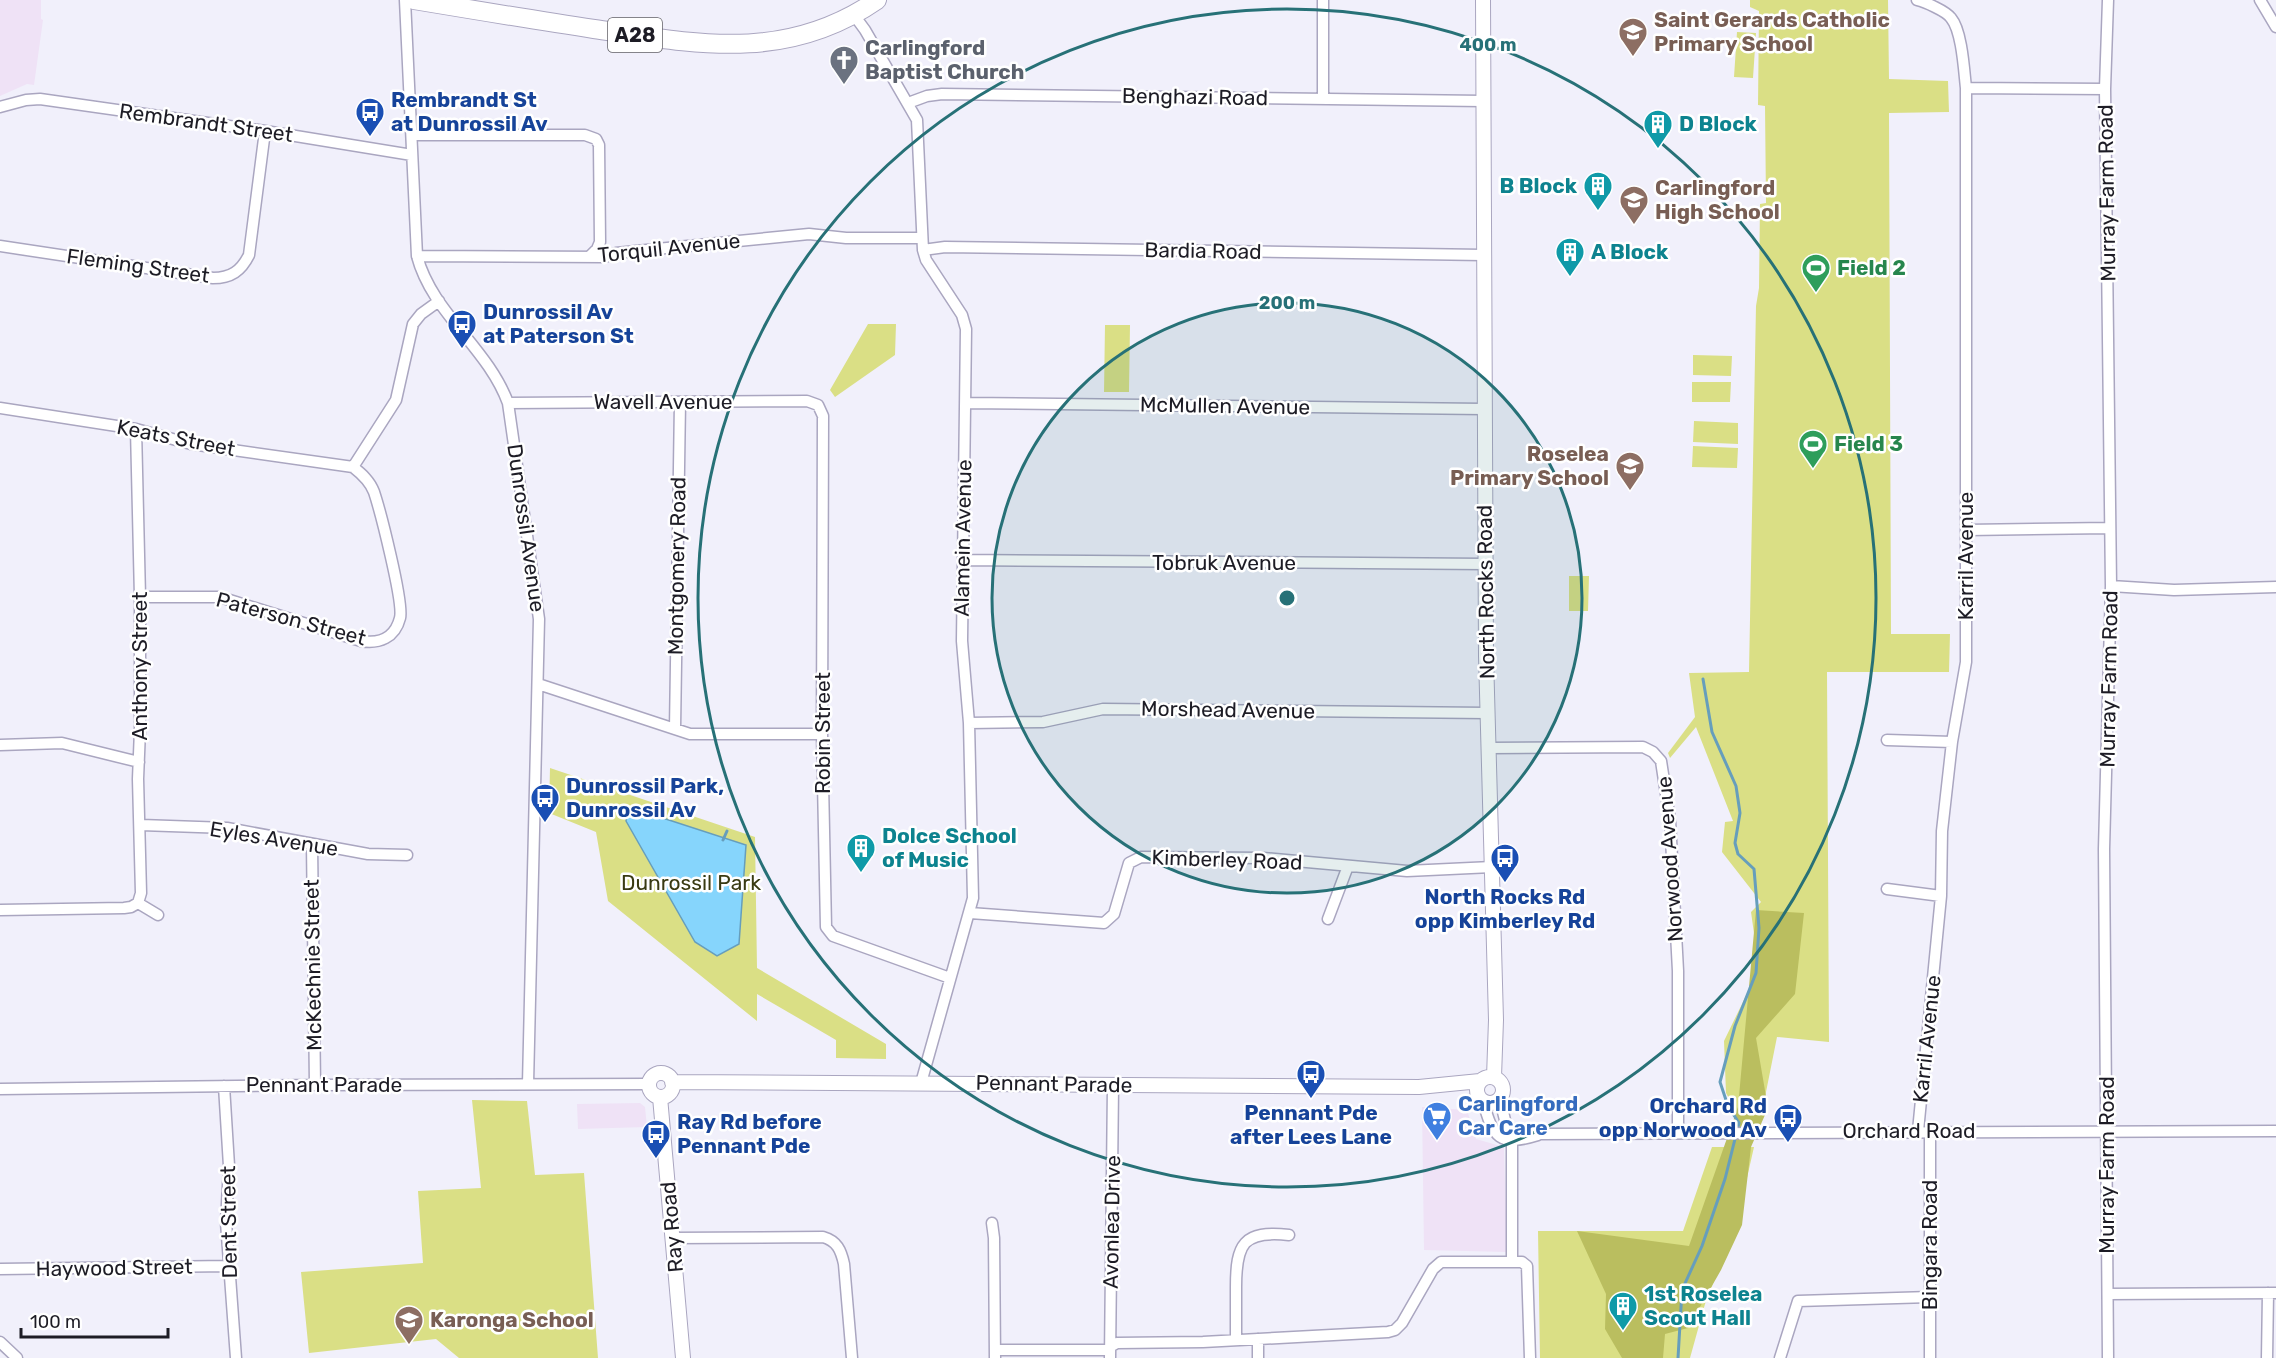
<svg xmlns="http://www.w3.org/2000/svg" width="2276" height="1358" viewBox="0 0 2276 1358" font-family="Rubik,sans-serif">
<style>
.commercial{fill:#efe2f6}
.green{fill:#dadf85}
.forest{fill:#babe5f}
.water{fill:#86d5fc;stroke:#669ebc;stroke-width:1.5}
.lines{fill:none;stroke-linecap:round;stroke-linejoin:round}
.stream{stroke:#669ebc;stroke-width:3}
.street-casing{stroke:#aaa6c0;stroke-width:13}
.secondary-casing{stroke:#aaa6c0;stroke-width:16}
.highway-casing{stroke:#aaa6c0;stroke-width:20}
.street{stroke:#fff;stroke-width:10}
.secondary{stroke:#fff;stroke-width:14}
.highway{stroke:#fff;stroke-width:18}
.ring{fill:none;stroke:#277177;stroke-width:3}
.labels{text-anchor:middle;stroke-width:5;stroke-linejoin:round;paint-order:stroke}
.shield{fill:#fff;stroke:#616066;stroke-width:1.5}
.shield-label{font-size:20px;font-weight:bold;fill:#1d1c25}
.education-label{font-size:21px;font-weight:bold;fill:#785e54;stroke:#fff;text-anchor:start}
.worship-label{font-size:21px;font-weight:bold;fill:#5b616d;stroke:#fff;text-anchor:start}
.street-label{font-size:21px;fill:#1d1c25;stroke:#fff}
.transit-label{font-size:21px;font-weight:bold;fill:#164399;stroke:#fff;text-anchor:start}
.culture-label{font-size:21px;font-weight:bold;fill:#0d838f;stroke:#fff;text-anchor:start}
.leisure-label{font-size:21px;font-weight:bold;fill:#27864d;stroke:#fff;text-anchor:start}
.park-label{font-size:21px;fill:#393a12;stroke:#fff}
.shop-label{font-size:21px;font-weight:bold;fill:#366cbe;stroke:#fff;text-anchor:start}
.centre{fill:#277177;stroke:#fff;stroke-width:3}
.ring-label{font-size:18px;text-anchor:middle;font-weight:bold;fill:#277177;stroke:#fff;stroke-width:5;stroke-linejoin:round;paint-order:stroke}
</style>
<rect width="100%" height="100%" fill="#f1f0fb"/>
<!-- commercial -->
<path class="commercial" d="M0,0H41V19L43,20L34,85L27,84L0,96Z
M640,1103L645,1107L647,1127L578,1129L577,1104Z
M1422,1107L1467,1110L1476,1139L1504,1147L1507,1252L1424,1250Z"/>
<!-- green -->
<path class="green" d="M1750,0H1888L1889,79L1948,81L1949,112L1889,113L1891,634H1950L1949,672H1827L1829,1042L1777,1037L1761,1117H1733L1732,1104L1726,1093L1724,1041L1759,969L1751,912L1761,902L1722,852L1725,822L1733,821L1696,727L1670,758L1668,753L1695,717L1689,673L1749,672L1756,306L1759,288L1760,204L1766,203L1765,106L1758,105L1759,11L1750,7Z
M1737,32L1756,33L1753,78L1734,77Z
M868,324H896L895,355L835,397L830,390Z
M1105,325H1130L1129,392H1104Z
M1693,355L1732,356L1731,376L1693,375Z
M1692,382H1731L1730,402H1692Z
M1694,421L1738,423V444L1693,442Z
M1693,446L1738,448L1737,468L1692,467Z
M1569,576H1589L1588,611H1569Z
M550,768L755,837L757,968L886,1044V1059L836,1058V1040L757,994V1021L608,901L596,832L549,813Z
M472,1100L527,1101L535,1175L584,1173L598,1358H459L436,1339L309,1353L301,1272L423,1263L418,1191L481,1188Z
M1712,1147H1754L1737,1222L1705,1304L1690,1358H1540L1538,1231H1683Z"/>
<!-- forest -->
<path class="forest" d="M1756,910L1804,913L1795,994L1756,1038L1768,1108L1751,1147L1742,1225L1721,1270L1688,1328L1665,1334L1663,1358H1622L1605,1329L1606,1294L1577,1231L1689,1246L1738,1107Z"/>
<!-- water -->
<path class="water" d="M635,809L746,845L739,944L717,956L695,942L626,821L628,812Z"/>
<g class="lines">
<!-- stream -->
<path class="stream" d="M723,840L727,831
M1678,1358L1682,1290L1702,1246L1725,1179L1739,1123L1728,1106L1720,1082L1735,1026L1756,973L1759,928L1754,869L1738,854L1735,843L1740,813L1736,786L1712,732L1703,679"/>
<!-- street casing -->
<g class="street-casing">
<path id="street" d="M405,0L417,256C432,313 488,348 508,403L539,619L528,1084
M1917,0C1925,2 1946,11 1951,18C1962,31 1964,70 1966,88V662L1952,742L1942,831L1941,896L1918,1131
M2260,0L2276,27
M854,15L865,30L917,120L923,250L926,260L962,315L966,329L962,641L969,723L973,898L921,1083
M1966,88L2105,89
M1323,99V0
M908,103L927,96L942,94L1483,101
M0,107L26,100L40,99L265,131L412,155
M412,135H585L596,139L599,145L600,242L597,249L590,256
M0,246L213,278C231,278 241,271 249,255L265,131
M923,250L945,247L1483,255
M417,256L605,257L616,253L809,234L846,238H921
M508,403L807,401L818,405L823,416L822,734L826,927L833,936L950,978
M965,403L1484,409
M0,408L136,429L191,444L353,467
M136,429L140,597V730L138,779L141,893L138,903
M1967,530L2109,528
M963,560L1486,564
M2111,586L2174,590L2276,587
M140,597H220L361,641C379,644 395,638 400,618C404,603 380,510 374,492C370,481 362,474 353,467L396,400L413,324L421,314L439,301
M538,684L690,734H822
M969,723L1043,722L1103,709L1488,713
M675,729L680,402
M1887,740L1952,742
M0,745L62,743L139,762
M1490,748L1643,747L1653,752L1661,761L1670,820L1678,971V1133
M141,825L227,828L368,854L407,855
M312,844L315,1085
M1887,889L1941,896
M138,903L158,915
M0,910L124,908L131,907L138,903
M970,913L1104,923L1114,914L1129,863L1141,857L1263,858L1407,871L1492,867
M1328,919L1348,866
M224,1086L229,1166L226,1222L236,1358
M0,1089L315,1085L649,1084
M1500,1100L1506,1124L1512,1129V1262
M1483,1101C1493,1138 1499,1147 1538,1135
M1512,1129L1541,1134L2276,1131
M992,1223L994,1238L995,1358
M673,1238L823,1237C837,1241 841,1250 844,1264L852,1358
M0,1269L228,1266
M2108,1294L2276,1293
M1236,1339C1236,1322 1236,1304 1236,1287C1236,1244 1243,1230 1289,1235
M0,1342L17,1358
M995,1350H1105L1117,1343L1203,1342L1388,1332L1395,1330L1402,1323L1433,1269L1441,1262H1522L1527,1266L1530,1358
M1110,1358L1113,1085
M1258,1358V1339
M1780,1358L1798,1301L1930,1297
M1930,1358V1131
M2108,1358L2104,849L2111,586L2105,89L2108,0
M2267,1358L2268,1293"/>
</g>
<!-- secondary casing -->
<g class="secondary-casing">
<path id="secondary" d="M1483,0L1486,656L1496,1020L1494,1077
M649 1085a12 12 0 1 1 24 0a12 12 0 1 1-24 0Z
M1477 1090a13 13 0 1 1 26 0a13 13 0 1 1-26 0Z
M672,1082L1419,1087L1480,1081
M660,1097L683,1358"/>
</g>
<!-- highway casing -->
<g class="highway-casing">
<path id="highway" d="M414,0C474,10 534,20 594,29C696,44 786,63 877,0"/>
</g>
<!-- street -->
<use href="#street" class="street"/>
<!-- secondary -->
<use href="#secondary" class="secondary"/>
<!-- highway -->
<use href="#highway" class="highway"/>
</g>
<!-- distance rings -->
<circle cx="1287" cy="598" r="295" fill="#277177" fill-opacity=".12"/>
<g class="ring">
<circle cx="1287" cy="598" r="295"/>
<circle cx="1287" cy="598" r="589"/>
</g>
<!-- icons -->
<defs>
<g id="school-pin" transform="scale(1.5)"><path d="M0 17L-7.5 6A9.5 9.5 0 1 1 7.5 6Z" fill="#8d6e63" stroke="#fff"/><path d="M0-5L7-2L0 1L-7-2ZM-4 1L0 2.5L4 1V4Q0 6-4 4Z" fill="#fff"/></g>
<g id="church-pin" transform="scale(1.5)"><path d="M0 17L-7.5 6A9.5 9.5 0 1 1 7.5 6Z" fill="#6b7280" stroke="#fff"/><path d="M-1.2-6h2.4v3.5h3.3v2.4h-3.3V6h-2.4V-.1h-3.3v-2.4h3.3Z" fill="#fff"/></g>
<g id="bus-pin" transform="scale(1.5)"><path d="M0 17L-7.5 6A9.5 9.5 0 1 1 7.5 6Z" fill="#1a4fb4" stroke="#fff"/><path d="M-5-6H5V4H4V6H2V4H-2V6H-4V4H-5ZM-3.5-4V0h7V-4ZM-3.5 1.2v1.5H-2V1.2ZM2 1.2v1.5H3.5V1.2Z" fill="#fff"/></g>
<g id="building-pin" transform="scale(1.5)"><path d="M0 17L-7.5 6A9.5 9.5 0 1 1 7.5 6Z" fill="#0f9aa8" stroke="#fff"/><path d="M-4-6H4V6H1V3H-1V6H-4ZM-2.5-4.3h1.7v1.8h-1.7ZM.8-4.3h1.7v1.8H.8ZM-2.5-1h1.7V.8h-1.7ZM.8-1h1.7V.8H.8Z" fill="#fff"/></g>
<g id="stadium-pin" transform="scale(1.5)"><path d="M0 17L-7.5 6A9.5 9.5 0 1 1 7.5 6Z" fill="#2e9e5b" stroke="#fff"/><path d="M0-5a6.5 5 0 1 0 0 10a6.5 5 0 1 0 0-10ZM-3.5-1.8h7v3.6h-7Z" fill="#fff"/></g>
<g id="supermarket-pin" transform="scale(1.5)"><path d="M0 17L-7.5 6A9.5 9.5 0 1 1 7.5 6Z" fill="#3f7fe0" stroke="#fff"/><path d="M-6-5.5h2.5l.6 2H6L4.5 2H-2.5L-4.4-4H-6ZM-1.5 3.2a1.3 1.3 0 1 0 .1 0ZM3 3.2a1.3 1.3 0 1 0 .1 0Z" fill="#fff"/></g>
</defs>
<g fill-rule="evenodd">
<use href="#school-pin" x="1633" y="32"/>
<use href="#church-pin" x="844" y="60"/>
<use href="#bus-pin" x="370" y="112"/>
<use href="#building-pin" x="1658" y="124"/>
<use href="#building-pin" x="1598" y="186"/>
<use href="#school-pin" x="1634" y="200"/>
<use href="#building-pin" x="1570" y="252"/>
<use href="#stadium-pin" x="1816" y="268"/>
<use href="#bus-pin" x="462" y="324"/>
<use href="#stadium-pin" x="1813" y="444"/>
<use href="#school-pin" x="1630" y="466"/>
<use href="#bus-pin" x="545" y="798"/>
<use href="#building-pin" x="861" y="848"/>
<use href="#bus-pin" x="1505" y="858"/>
<use href="#bus-pin" x="1311" y="1074"/>
<use href="#supermarket-pin" x="1437" y="1116"/>
<use href="#bus-pin" x="1788" y="1118"/>
<use href="#bus-pin" x="656" y="1134"/>
<use href="#building-pin" x="1623" y="1306"/>
<use href="#school-pin" x="409" y="1320"/>
</g>
<g class="labels">
<!-- shield labels -->
<rect class="shield" x="608" y="18" width="54" height="34" rx="4.5"/>
<g class="shield-label">
<text x="635" y="42">A28</text>
</g>
<!-- education labels -->
<g class="education-label">
<text x="1654" y="27">Saint Gerards Catholic<tspan x="1654" dy="24">Primary School</tspan></text>
<text x="1655" y="195">Carlingford<tspan x="1655" dy="24">High School</tspan></text>
<text x="1609" y="461" text-anchor="end">Roselea<tspan x="1609" dy="24">Primary School</tspan></text>
<text x="430" y="1327">Karonga School</text>
</g>
<!-- worship labels -->
<g class="worship-label">
<text x="865" y="55">Carlingford<tspan x="865" dy="24">Baptist Church</tspan></text>
</g>
<!-- street labels -->
<g class="street-label">
<text transform="translate(1195 97) rotate(1)" y="7">Benghazi Road</text>
<text transform="translate(206 123) rotate(8)" y="7">Rembrandt Street</text>
<text transform="translate(2107 193) rotate(-91)" y="7">Murray Farm Road</text>
<text transform="translate(669 248) rotate(-6)" y="7">Torquil Avenue</text>
<text transform="translate(1203 251) rotate(1)" y="7">Bardia Road</text>
<text transform="translate(138 266) rotate(8)" y="7">Fleming Street</text>
<text x="663" y="409">Wavell Avenue</text>
<text transform="translate(1225 406) rotate(1)" y="7">McMullen Avenue</text>
<text transform="translate(176 438) rotate(11)" y="7">Keats Street</text>
<text transform="translate(526 528) rotate(82)" y="7">Dunrossil Avenue</text>
<text transform="translate(963 538) rotate(-89)" y="7">Alamein Avenue</text>
<text transform="translate(1966 556) rotate(-90)" y="7">Karril Avenue</text>
<text x="1224" y="570">Tobruk Avenue</text>
<text transform="translate(677 566) rotate(-89)" y="7">Montgomery Road</text>
<text transform="translate(1486 592) rotate(-91)" y="7">North Rocks Road</text>
<text transform="translate(291 619) rotate(15)" y="7">Paterson Street</text>
<text transform="translate(140 666) rotate(-90)" y="7">Anthony Street</text>
<text transform="translate(2109 679) rotate(-89)" y="7">Murray Farm Road</text>
<text transform="translate(1228 710) rotate(1)" y="7">Morshead Avenue</text>
<text transform="translate(823 733) rotate(-90)" y="7">Robin Street</text>
<text transform="translate(274 839) rotate(9)" y="7">Eyles Avenue</text>
<text transform="translate(1670 859) rotate(-94)" y="7">Norwood Avenue</text>
<text transform="translate(1227 860) rotate(2)" y="7">Kimberley Road</text>
<text transform="translate(313 965) rotate(-91)" y="7">McKechnie Street</text>
<text transform="translate(1927 1039) rotate(-84)" y="7">Karril Avenue</text>
<text transform="translate(1054 1084) rotate(1)" y="7">Pennant Parade</text>
<text x="324" y="1092">Pennant Parade</text>
<text x="1909" y="1138">Orchard Road</text>
<text transform="translate(2107 1165) rotate(-90)" y="7">Murray Farm Road</text>
<text transform="translate(229 1222) rotate(-91)" y="7">Dent Street</text>
<text transform="translate(1112 1222) rotate(-89)" y="7">Avonlea Drive</text>
<text transform="translate(672 1227) rotate(-95)" y="7">Ray Road</text>
<text transform="translate(1930 1245) rotate(-90)" y="7">Bingara Road</text>
<text transform="translate(114 1268) rotate(-1)" y="7">Haywood Street</text>
</g>
<!-- transit labels -->
<g class="transit-label">
<text x="391" y="107">Rembrandt St<tspan x="391" dy="24">at Dunrossil Av</tspan></text>
<text x="483" y="319">Dunrossil Av<tspan x="483" dy="24">at Paterson St</tspan></text>
<text x="566" y="793">Dunrossil Park,<tspan x="566" dy="24">Dunrossil Av</tspan></text>
<text x="1505" y="904" text-anchor="middle">North Rocks Rd<tspan x="1505" dy="24">opp Kimberley Rd</tspan></text>
<text x="1767" y="1113" text-anchor="end">Orchard Rd<tspan x="1767" dy="24">opp Norwood Av</tspan></text>
<text x="1311" y="1120" text-anchor="middle">Pennant Pde<tspan x="1311" dy="24">after Lees Lane</tspan></text>
<text x="677" y="1129">Ray Rd before<tspan x="677" dy="24">Pennant Pde</tspan></text>
</g>
<!-- culture labels -->
<g class="culture-label">
<text x="1679" y="131">D Block</text>
<text x="1577" y="193" text-anchor="end">B Block</text>
<text x="1591" y="259">A Block</text>
<text x="882" y="843">Dolce School<tspan x="882" dy="24">of Music</tspan></text>
<text x="1644" y="1301">1st Roselea<tspan x="1644" dy="24">Scout Hall</tspan></text>
</g>
<!-- leisure labels -->
<g class="leisure-label">
<text x="1837" y="275">Field 2</text>
<text x="1834" y="451">Field 3</text>
</g>
<!-- park labels -->
<g class="park-label">
<text x="691" y="890">Dunrossil Park</text>
</g>
<!-- shop labels -->
<g class="shop-label">
<text x="1458" y="1111">Carlingford<tspan x="1458" dy="24">Car Care</tspan></text>
</g>
</g>
<circle cx="1287" cy="598" r="9" class="centre"/>
<g class="ring-label">
<text x="1488" y="51">400 m</text>
<text x="1287" y="309">200 m</text>
</g>
<!-- scale -->
<path d="M21 1328v9h147v-9" fill="none" stroke="#1d1c25" stroke-width="3"/>
<text x="30" y="1328" font-size="18" fill="#1d1c25" stroke="#ffffff" stroke-width="4.5" paint-order="stroke">100 m</text>
</svg>
